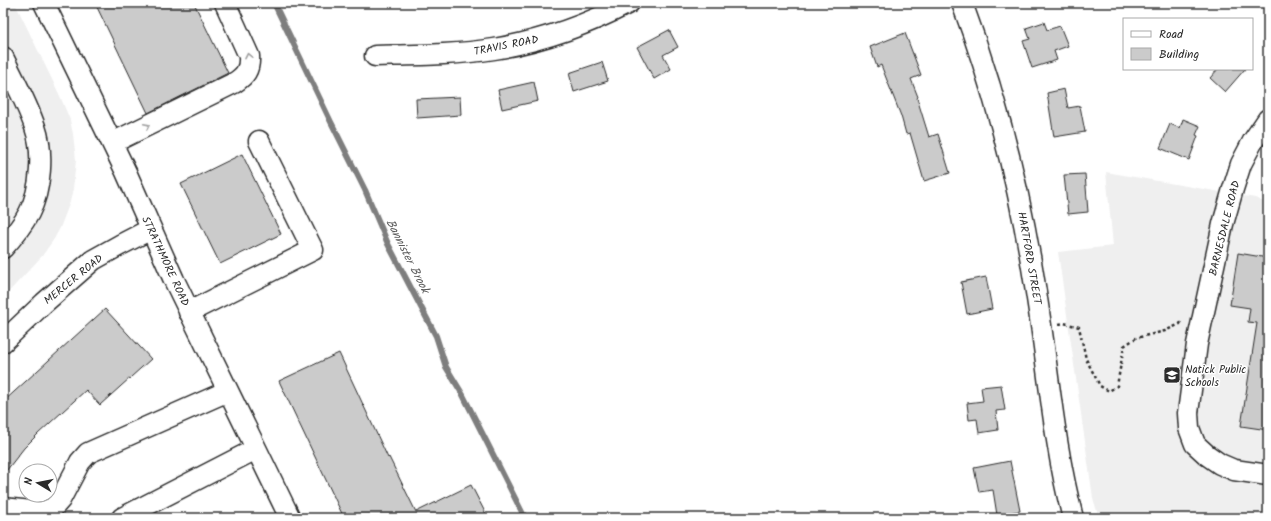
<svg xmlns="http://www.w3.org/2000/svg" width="1271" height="521" viewBox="0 0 1271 521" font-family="Kalam,sans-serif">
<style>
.built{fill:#efefef}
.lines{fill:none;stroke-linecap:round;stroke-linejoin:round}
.stream{stroke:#7e7e7e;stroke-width:6}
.building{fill:#cbcbcb;stroke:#2b2b2b}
.minor-casing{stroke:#2b2b2b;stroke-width:23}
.path{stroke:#2b2b2b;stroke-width:2.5;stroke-dasharray:3 3;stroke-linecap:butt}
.minor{stroke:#fff;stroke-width:20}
.oneway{stroke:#a0a0a0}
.labels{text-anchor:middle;stroke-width:3;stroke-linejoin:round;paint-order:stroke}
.street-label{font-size:11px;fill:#2b2b2b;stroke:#fff}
.poi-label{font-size:11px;fill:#2b2b2b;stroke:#fff;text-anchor:start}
.water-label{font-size:12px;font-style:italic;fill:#5c5c5c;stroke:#fff}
</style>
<rect width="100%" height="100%" fill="#fff"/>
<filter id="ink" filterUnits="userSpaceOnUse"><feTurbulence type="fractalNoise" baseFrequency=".025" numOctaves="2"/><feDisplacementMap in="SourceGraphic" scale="8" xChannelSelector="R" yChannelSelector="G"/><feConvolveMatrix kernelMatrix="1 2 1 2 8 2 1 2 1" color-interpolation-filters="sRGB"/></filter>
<g filter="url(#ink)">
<!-- built -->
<path class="built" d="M3,3H15L60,96L70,120L73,134L76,160L73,189L70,202L60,228L54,239L42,256L3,298Z
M1106,172L1255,198L1268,204V518H1099L1093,498L1058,252L1113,246Z"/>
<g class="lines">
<!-- stream -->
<path class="stream" d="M274,3L331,122L365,190L388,244L436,336L446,367L463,395L525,518"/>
</g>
<!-- building -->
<path class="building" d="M95,3H194L228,73L148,113Z
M1044,22L1047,30L1060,26L1068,46L1054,51L1057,60L1032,68L1023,41L1030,39L1026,28Z
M669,30L678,47L663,55L671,69L654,79L637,47Z
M905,33L921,75L911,79L918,97L917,98L929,137L938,134L950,173L924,181L910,133L906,134L901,116L881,65L877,67L870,47Z
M602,62L608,81L574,92L569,73Z
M1218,69H1245L1225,92L1210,78Z
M534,82L538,101L502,109L498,90Z
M1064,89L1068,108L1080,106L1085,132L1054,137L1047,93Z
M460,97L461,115L417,118L416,99Z
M1183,119L1200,126L1196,135L1198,136L1189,160L1160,148L1170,124L1180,128Z
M242,154L281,234L220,264L181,184Z
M1085,174L1088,212L1068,214L1064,175Z
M1238,253L1268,258V430L1241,426L1257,323L1248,322L1250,308L1230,305Z
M986,277L992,309L967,314L961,282Z
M105,309L151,359L100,405L86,390L38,434L24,448L3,475V402Z
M339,353L388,458L389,457L416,512L471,485L488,518H344L279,381Z
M1001,385L1005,410L996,411L998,430L979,433L977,419L969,420L967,403L983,401L981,387Z
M1010,461L1020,511L997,515L993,490L979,492L974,468Z"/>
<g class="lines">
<!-- minor casing -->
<g class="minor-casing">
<path id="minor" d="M44,3L126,172L174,280L290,518
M962,3C996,94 1020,190 1035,286C1048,363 1053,442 1073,518
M375,56C415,55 455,55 494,49C541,41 587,25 629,3
M3,57C14,80 27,103 35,127C44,152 41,190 29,213C22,226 13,237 3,248
M1268,119L1253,141L1241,164L1233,189L1223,224L1197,344L1188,413L1189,428L1195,444L1207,455L1220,464L1234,470L1268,475
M112,143L234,83C245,76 250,70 249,56L225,3
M189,312L313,250L259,141
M3,342L44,303L93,260L120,245L151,229
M3,508L41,512L53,508L60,500L80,462L88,453L228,391
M122,518L256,449"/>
</g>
<!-- path -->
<path class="path" d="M1059,324L1064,323L1079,327L1086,359L1100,386L1109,391L1117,386L1124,346L1136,338L1165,331L1180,324L1181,322"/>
<!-- minor -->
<use href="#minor" class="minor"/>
</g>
<!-- one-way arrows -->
<defs><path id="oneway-chevron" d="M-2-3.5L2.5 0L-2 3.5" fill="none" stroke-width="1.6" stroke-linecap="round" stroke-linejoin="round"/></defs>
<g class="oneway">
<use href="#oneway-chevron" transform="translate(248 56) rotate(-102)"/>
<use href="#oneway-chevron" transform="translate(147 126) rotate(-26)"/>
</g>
</g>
<!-- icons -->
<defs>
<g id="school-square" transform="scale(0.9)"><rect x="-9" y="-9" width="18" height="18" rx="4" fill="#2b2b2b" stroke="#fff"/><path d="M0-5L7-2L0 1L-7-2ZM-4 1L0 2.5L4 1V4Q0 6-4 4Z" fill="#fff"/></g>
</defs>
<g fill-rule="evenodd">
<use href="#school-square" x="1172" y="375"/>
</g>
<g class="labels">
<!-- street labels -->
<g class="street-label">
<text transform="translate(506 45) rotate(-11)" y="4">TRAVIS ROAD</text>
<text transform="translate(1224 228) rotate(-76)" y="4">BARNESDALE ROAD</text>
<text transform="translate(1030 258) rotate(80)" y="4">HARTFORD STREET</text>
<text transform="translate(166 261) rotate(65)" y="4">STRATHMORE ROAD</text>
<text transform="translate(73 279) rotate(-39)" y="4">MERCER ROAD</text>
</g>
<!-- poi labels -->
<g class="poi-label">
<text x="1185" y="373">Natick Public<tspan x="1185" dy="13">Schools</tspan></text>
</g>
<!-- water labels -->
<g class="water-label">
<text transform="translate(408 256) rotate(63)" y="4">Bannister Brook</text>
</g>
</g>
<!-- margin -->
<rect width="1271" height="521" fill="none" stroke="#fff" stroke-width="16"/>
<rect x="8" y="8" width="1255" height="505" fill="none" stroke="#2b2b2b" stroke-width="1.5" filter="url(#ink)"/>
<!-- legend -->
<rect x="1123" y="18" width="130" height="52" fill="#ffffff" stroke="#aaaaaa"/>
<rect x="1131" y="31" width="20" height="6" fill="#ffffff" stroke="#aaaaaa"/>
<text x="1159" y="38" font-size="12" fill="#2b2b2b">Road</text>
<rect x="1131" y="48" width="20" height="12" fill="#cbcbcb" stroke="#aaaaaa"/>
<text x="1159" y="58" font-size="12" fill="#2b2b2b">Building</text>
<!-- north arrow -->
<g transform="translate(38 483) rotate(280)"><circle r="19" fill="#ffffff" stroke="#aaaaaa"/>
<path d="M0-3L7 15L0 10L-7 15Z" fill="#2b2b2b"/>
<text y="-6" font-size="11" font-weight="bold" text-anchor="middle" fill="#2b2b2b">N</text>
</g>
</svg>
